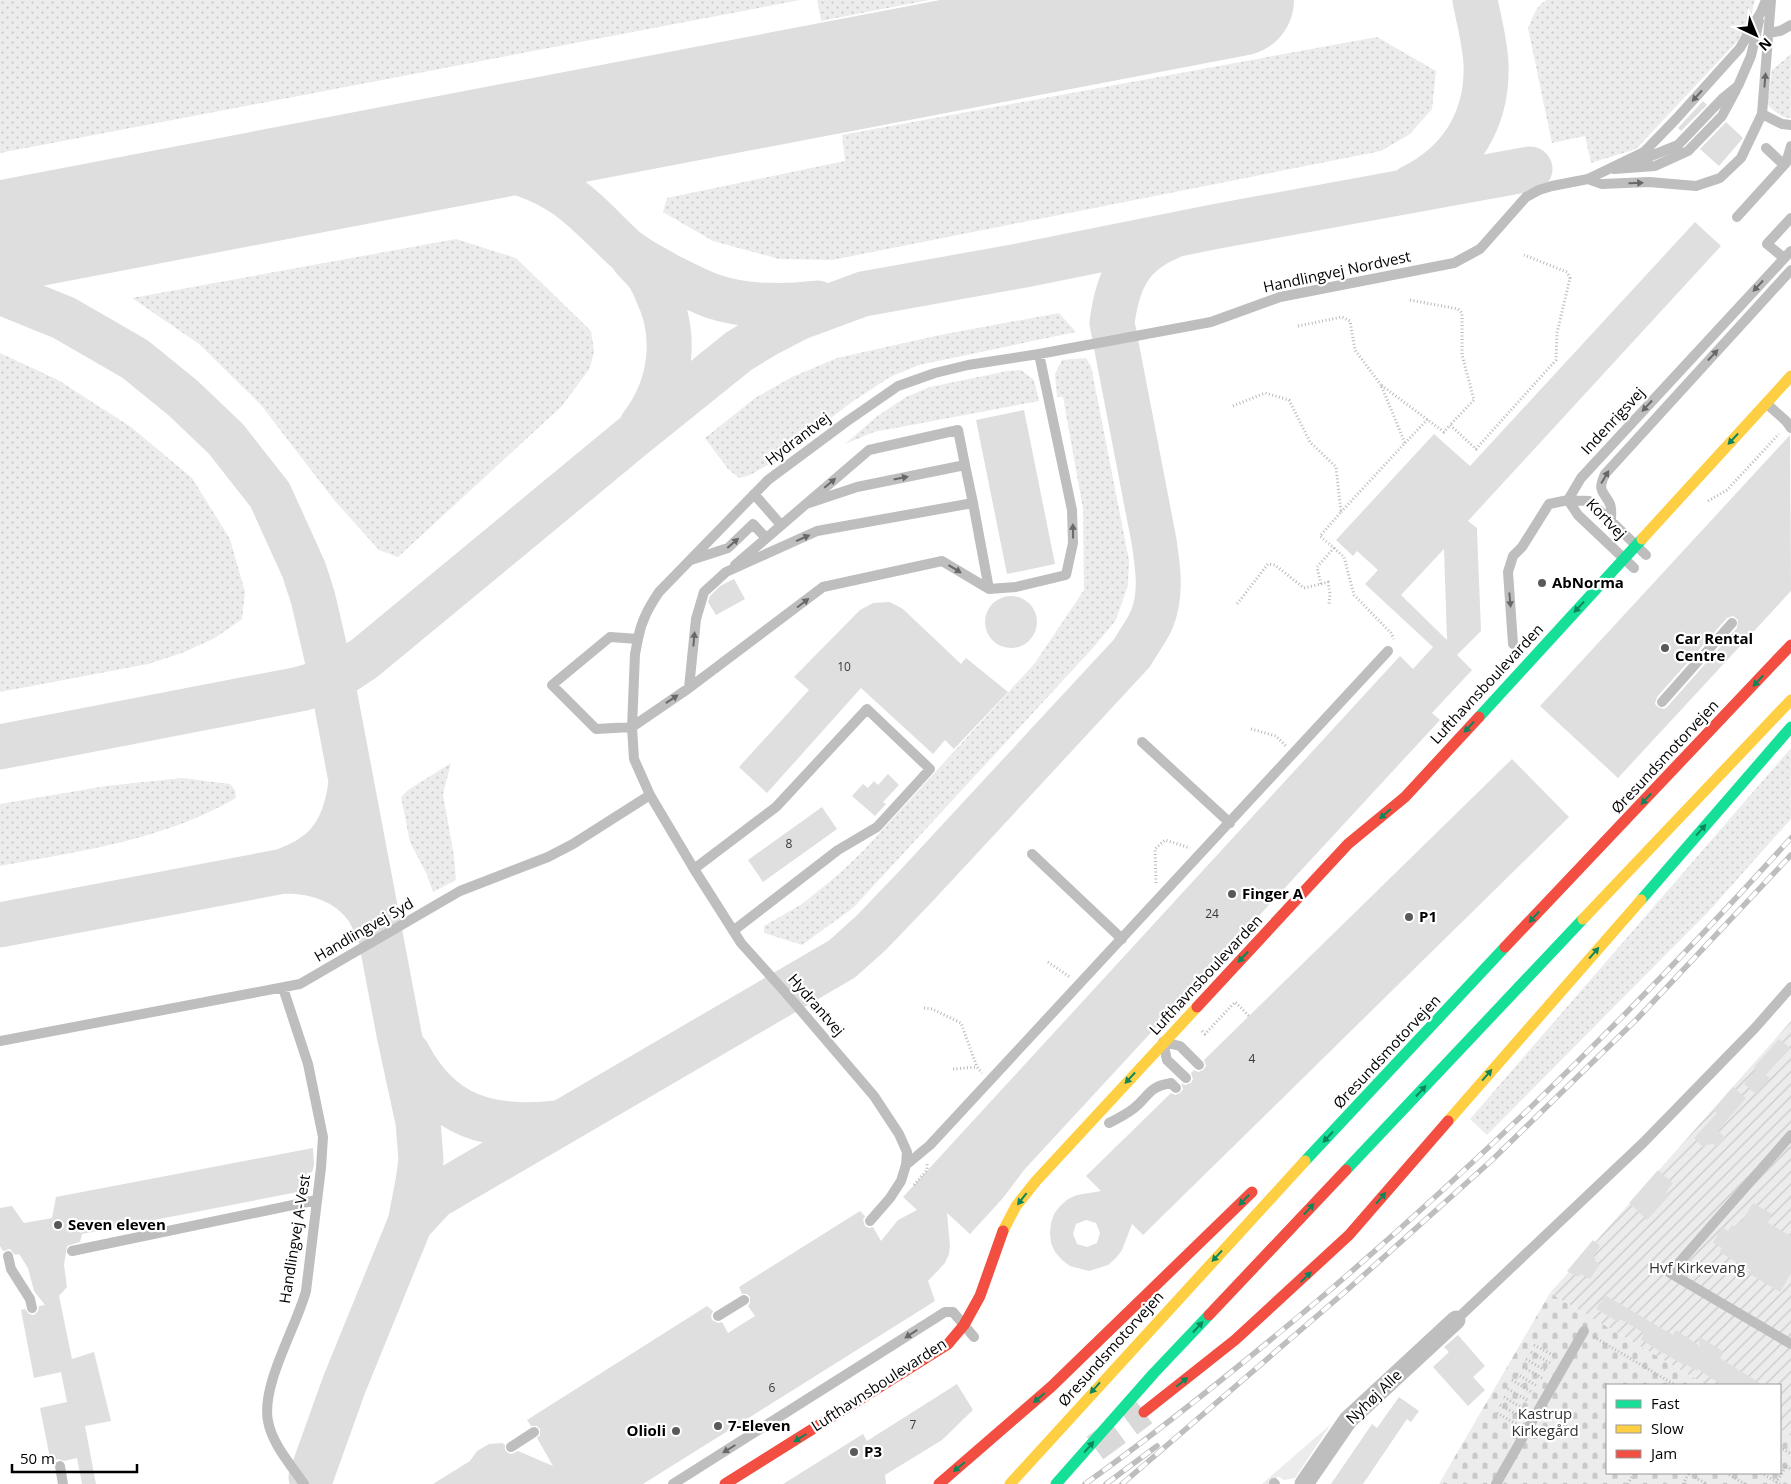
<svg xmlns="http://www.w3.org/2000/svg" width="1791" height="1484" viewBox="0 0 1791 1484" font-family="'Open Sans',sans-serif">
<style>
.grass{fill:url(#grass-dots)}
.cemetery{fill:url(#cemetery-stones)}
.park{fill:#ececec}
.garden{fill:url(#garden-furrows)}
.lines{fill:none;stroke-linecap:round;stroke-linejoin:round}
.taxiway{stroke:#dedede;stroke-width:45}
.runway{stroke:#dedede;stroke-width:112}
.building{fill:#dfdfdf;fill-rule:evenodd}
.highway-tunnel{stroke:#d9d9d9;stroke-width:28;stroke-dasharray:28 14;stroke-linecap:butt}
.path{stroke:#b9b9b9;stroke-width:3;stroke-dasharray:1 2.5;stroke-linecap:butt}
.lane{stroke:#bebebe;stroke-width:10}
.street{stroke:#bebebe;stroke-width:19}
.fast{stroke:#16e098;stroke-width:11}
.slow{stroke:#ffcf43;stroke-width:11}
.jam{stroke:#f24e42;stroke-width:11}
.rail-casing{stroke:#bebebe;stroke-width:5.5}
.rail{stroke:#fff;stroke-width:4;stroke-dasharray:11;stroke-linecap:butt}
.oneway{fill:#686868}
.oneway2{fill:#0d865b}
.poi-dot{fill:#595959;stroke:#fff;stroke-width:2}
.labels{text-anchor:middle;stroke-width:4.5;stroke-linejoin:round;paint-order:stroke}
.number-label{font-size:12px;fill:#383838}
.street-label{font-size:15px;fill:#000;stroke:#fff}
.poi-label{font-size:15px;font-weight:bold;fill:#000;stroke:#fff;text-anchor:start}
.park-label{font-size:15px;fill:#333;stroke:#fff}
</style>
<defs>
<pattern id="grass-dots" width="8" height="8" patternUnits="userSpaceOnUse" patternTransform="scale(1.25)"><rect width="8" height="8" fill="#ececec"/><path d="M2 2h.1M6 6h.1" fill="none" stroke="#c9c9c9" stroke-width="1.8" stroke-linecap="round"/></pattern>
<pattern id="cemetery-stones" width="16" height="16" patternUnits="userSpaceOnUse" patternTransform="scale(1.25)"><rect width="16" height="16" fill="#ececec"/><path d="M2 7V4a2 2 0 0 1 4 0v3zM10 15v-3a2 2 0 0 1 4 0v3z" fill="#c9c9c9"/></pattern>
<pattern id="garden-furrows" width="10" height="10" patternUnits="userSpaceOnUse" patternTransform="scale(1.25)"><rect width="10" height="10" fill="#ececec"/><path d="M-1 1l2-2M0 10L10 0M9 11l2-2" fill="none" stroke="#c9c9c9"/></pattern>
</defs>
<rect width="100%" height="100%" fill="#fff"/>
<!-- grass -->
<path class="grass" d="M0,0H800L0,153Z
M817,0H929L821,21Z
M1547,0H1755L1747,31L1636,149L1591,163L1585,136L1552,143L1528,28C1533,17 1536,5 1547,0Z
M1377,37L1436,71L1432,109L1410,134L1381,151L832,260L779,259L713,241L663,212L667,198L845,161L842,135Z
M1791,54V118C1781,118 1774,111 1767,104L1772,70Z
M456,239L516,258L591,331L594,351L590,368L562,406L398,557L379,550L334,500L261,405L199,344L132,298Z
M1059,313L1076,332L919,365L890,377L852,402L773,462L750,475L739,478L728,469L705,438L755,398L792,377L837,358L940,335Z
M0,353L58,380L131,427L192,478L230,539L245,592L242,619L215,638L182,653L148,664L0,692Z
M1086,358L1091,366L1129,560L1128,585L1116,620L1092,649L853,908L802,945L764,933V926L802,904L839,874L864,850L1035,663L1084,590L1083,509L1063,397H1057L1055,374L1062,360Z
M1021,370L1034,380L1039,401L874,432L845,444L876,417L906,397L930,387L1007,371Z
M1791,748V819L1709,911L1487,1135L1470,1119Z
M451,763L443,794L454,856L456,880L433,892L427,875L410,842L401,797L408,790Z
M182,778L230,784L235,790L236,798C165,840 80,851 0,866V804L106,786Z"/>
<!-- cemetery -->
<path class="cemetery" d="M1550,1293L1706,1385H1607V1473H1780V1429L1791,1436V1484H1439Z"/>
<!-- park -->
<path class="park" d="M1331,1424L1295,1478L1284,1480L1278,1476L1272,1484H1262Z"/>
<!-- garden -->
<path class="garden" d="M1791,1021V1436L1780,1429V1385H1706L1550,1293Z"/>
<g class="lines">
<!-- taxiway -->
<path class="taxiway" d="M394,162C414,162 434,160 454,160C486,160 533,175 559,191C583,205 605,231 625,249C637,259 653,267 667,275C681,282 696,290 712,296C744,307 783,307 817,303
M1412,187C1461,163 1488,119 1486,64C1485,42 1479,21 1475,0
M633,258C638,264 644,269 649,276C652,281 655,287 657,293C678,336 671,387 642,425
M0,292L64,318L135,359L183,398L226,439L270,495L304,570L313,598L332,680L399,1034L418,1122L421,1160L418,1182L410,1223L344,1385L311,1477
M0,747L300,689L332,680L365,658L631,438L739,351L767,334L798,318L863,294L1024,265L1218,226L1530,169
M284,871C293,867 304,863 312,857C338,841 348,810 351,782
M0,925L284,871C316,871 347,880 367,908C371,914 374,922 378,929
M408,1054C441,1118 491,1130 558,1123
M410,1223L434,1197L456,1184L842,959L871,933L918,884L1132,653C1138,642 1147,631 1152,619C1162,594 1158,567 1154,541L1112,323C1117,283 1129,254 1168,238"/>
<!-- runway -->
<path class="runway" d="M0,237L1238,0"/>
</g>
<!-- building -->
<path class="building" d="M1703,101L1707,105L1681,131L1678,128Z
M1726,122L1743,138L1719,166L1700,149Z
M1695,222L1721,246L1468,521L1477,528V531L1481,631L1457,655L1472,670L1432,713L1440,720L1024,1170L1003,1198L970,1234L947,1213L950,1246L949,1254L945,1263L928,1281L935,1301L643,1484H433L470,1461L477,1451L489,1444L502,1443L505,1445V1450L508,1453L512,1454L518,1451L553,1466L537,1438L540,1435V1429L537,1426H531L527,1420L707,1306L713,1311L711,1316L712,1320L718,1323L722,1322L728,1333L755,1316L748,1306L750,1303V1297L747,1294H742L739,1287L860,1211L865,1216L863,1220L865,1226L869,1228L873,1227L881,1241L898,1220L917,1210L903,1197L1400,656L1413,669L1433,647L1365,584L1378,570L1357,551L1353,556L1336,540L1434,434L1470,466ZM1444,549L1447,640L1401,595Z
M1024,410L1055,564L1007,574L976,420Z
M1790,435L1791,591L1618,778L1540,706ZM1733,616L1738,620L1737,628L1667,707L1664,709L1658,707L1655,704L1657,697L1727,618Z
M734,579L745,599L716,615L708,602L710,596L720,586Z
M985 622a26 26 0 1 1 52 0a26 26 0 1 1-52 0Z
M890,602L903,609L961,664L966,658L1008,692L954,749L945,740L933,754L861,688L767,793L739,767L809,690L794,677L860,610L873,603Z
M1512,759L1569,817L1143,1235L1132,1224L1122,1250L1116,1258L1108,1265L1089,1271L1070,1266L1062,1260L1055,1252L1051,1243L1050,1233L1051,1223L1054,1214L1060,1206L1068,1199L1077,1195L1101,1191L1086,1176L1171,1093L1175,1095L1180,1093L1183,1089L1181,1083L1185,1085L1191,1083L1193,1079L1191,1073L1194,1070L1198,1072L1203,1070L1206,1066L1204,1060ZM1086,1220L1096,1223L1100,1233L1097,1243L1087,1247L1077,1244L1073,1234L1076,1224Z
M888,774L899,785L883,802L886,804L875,816L852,796L863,784L868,788L874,781L878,785Z
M822,807L837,829L763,882L748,860Z
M1779,1039L1790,1048L1766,1075L1770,1078L1756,1094L1744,1084L1756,1070L1754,1067Z
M1733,1087L1746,1098L1718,1131L1726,1138L1717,1147L1712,1143L1710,1145L1708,1144L1704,1148L1694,1138L1717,1113L1713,1110Z
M313,1148L314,1165L312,1172L307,1173L303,1191L82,1234L80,1242L67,1246L64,1265L67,1287L59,1296L72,1359L94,1352L111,1421L85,1426L96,1484H82L77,1458L64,1461L58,1459L51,1463L40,1408L67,1402L61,1372L34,1378L21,1310L25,1309L29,1314L34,1315L38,1311L39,1306L45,1305L34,1291L28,1268L19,1254L15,1255L10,1249L3,1251L0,1246V1208L12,1206L24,1223L52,1218L56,1197Z
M1658,1170L1673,1183L1666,1192L1670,1195L1647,1220L1629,1203Z
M1753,1203L1772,1214L1768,1223L1791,1236V1273L1780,1292L1745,1271H1752L1719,1252L1722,1248L1713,1243L1722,1227L1728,1231L1732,1225L1735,1227L1738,1222L1741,1223Z
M1593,1240L1600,1246L1593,1257L1596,1259L1595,1261L1600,1264L1590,1279L1581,1274L1578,1277L1567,1271Z
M1605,1295L1673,1335L1676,1330L1700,1346L1698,1336L1724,1352L1720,1358L1763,1385H1722L1698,1369L1697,1371L1685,1364L1684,1365L1641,1340L1644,1333L1620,1319L1618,1322L1596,1309Z
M1458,1335L1485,1366L1473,1377L1485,1390L1468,1406L1433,1367L1449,1352L1444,1347Z
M957,1384L973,1410L942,1440L885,1475L886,1484H783L863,1434L867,1441Z
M1399,1397L1419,1411L1411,1422L1407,1419L1363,1484H1331L1372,1424L1377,1428Z"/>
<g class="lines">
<!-- highway-tunnel -->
<path class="highway-tunnel" d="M1095,1448L1144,1412"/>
<!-- path -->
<path class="path" d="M1410,300L1458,309L1462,313V355L1474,400L1450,425
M1298,326L1342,317L1350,321L1355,350L1381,385
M1233,406L1265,393L1289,400L1310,442L1336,467L1341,512L1320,536L1334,548L1317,567L1321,584L1304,588L1275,565L1268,564L1237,604
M1405,443L1428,419
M1708,501L1727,490L1779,434
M1341,512L1405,443L1381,385L1444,432L1450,425L1476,449L1556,360L1557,333L1570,278L1567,272L1524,255
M1334,548L1344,557L1354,595L1391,633L1394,639
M1321,584L1328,582L1330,594L1329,604
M1251,729L1276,736L1286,746
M1156,883L1155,849L1165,840L1190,848
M1048,962L1071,978
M924,1008L932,1009L961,1023L977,1067L982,1073
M1202,1031L1205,1034L1235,1002L1249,1016
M953,1069L977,1067
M914,1185L927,1170V1164
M1594,1337L1675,1385
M1534,1345L1555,1356
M1531,1352L1550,1363
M1526,1359L1546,1371
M1523,1367L1542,1378
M1517,1374L1537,1386
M1512,1380L1533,1393
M1508,1389L1529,1401
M1504,1397L1524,1409
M1500,1405L1522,1417
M1497,1413L1518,1425
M1780,1447L1791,1454
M1780,1463L1791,1469
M1726,1473L1745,1484
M1761,1473L1780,1484
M1689,1474L1707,1484
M1776,1483L1786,1466
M1628,1484L1634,1473
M1683,1484L1689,1473"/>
<!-- lane -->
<path class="lane" d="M1769,33L1780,31L1791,25
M1762,114L1782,124L1791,125
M1766,148L1784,165
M1636,162L1678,145L1722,99L1738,86L1751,56L1759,21
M1614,169L1655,166L1688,151L1722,116L1736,90
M1588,179L1602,184L1649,182L1696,186L1720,178L1741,158L1762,114L1771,0
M1737,217L1786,163L1791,146
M1784,258L1767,244L1791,218
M1767,404L1786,421L1791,428
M754,494L781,525
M1568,500L1581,478L1791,251
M1568,500L1578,515L1634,568
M809,503L857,487L965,465L973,503
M1646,555L1611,521C1611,516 1612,509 1610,504C1603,490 1597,492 1605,474L1791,270
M691,560L728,548L753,524L766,538
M735,565L869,450L958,430L965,465
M638,639C641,621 649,607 659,592L768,480L846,422L898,386L935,373L968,365L1039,354L1211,322L1280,297L1454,263L1480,249L1526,197L1539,190L1552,186L1588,179L1644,152L1676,119L1740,48L1761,12L1766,0
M1513,644L1508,572L1513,556L1522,547L1549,504L1568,500L1589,501L1611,521
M689,688L696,619L704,592L726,572L817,531L973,503L989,589
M1662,702L1732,623
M1142,742L1230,823
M650,795L694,869L776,807L867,709L930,769L877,827L838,850L733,931
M1032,854L1122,939
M694,869L741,943L785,992L874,1096L899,1134L907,1152L906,1165
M283,988L308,1064L323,1137L321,1168L306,1291C296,1328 261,1385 268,1421C272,1444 291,1465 304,1484
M0,1041L300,984L460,891L548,857L573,844L650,795L634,759L632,727L635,654L638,639L610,637L552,685L596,729L632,727L689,688L823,587L942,561L989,589L1016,587L1066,575L1073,543L1072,510L1039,354
M1186,1078L1167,1060L1163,1042L1180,1046L1199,1065
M1109,1123C1117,1119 1125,1115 1133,1109C1149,1097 1147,1087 1171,1083L1176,1088
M1791,1135L1670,1273L1791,1344
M870,1221L890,1198L901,1181L906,1165L930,1145L1388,651
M72,1251L317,1200
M8,1256L11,1269L30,1299L32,1308
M718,1316L744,1300
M1456,1320L1643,1143L1755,1028L1791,987
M511,1447L534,1432
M60,1466L63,1484
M1274,1483L1275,1484
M673,1484L945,1312H953L974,1337
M1496,1484L1584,1331"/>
<!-- street -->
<path class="street" d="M1304,1484L1348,1420L1456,1320"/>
<!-- fast -->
<path class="fast" d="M1479,717L1642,539
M1641,900L1791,727
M1305,1161L1505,947
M1346,1170L1583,919
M1056,1484L1154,1373L1209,1315"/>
<!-- slow -->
<path class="slow" d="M1642,539L1791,376
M1583,919L1791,700
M1448,1121L1641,900
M1003,1231L1016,1206L1036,1181L1197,1007
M1010,1484L1305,1161"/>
<!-- jam -->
<path class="jam" d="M1505,947L1791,645
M1197,1007L1348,844L1405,797L1479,717
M1209,1315L1346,1170
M1144,1412L1235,1340L1349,1235L1448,1121
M725,1484L948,1344L964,1325L980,1296L1003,1231
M939,1484L1051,1387L1252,1192"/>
<!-- rail casing -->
<g class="rail-casing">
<path id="rail" d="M1085,1484C1165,1427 1241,1365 1316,1302C1485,1158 1642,1003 1791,838
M1106,1484L1157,1446
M1122,1484L1346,1291L1491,1161L1638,1018L1791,855"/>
</g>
<!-- rail -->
<use href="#rail" class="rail"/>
</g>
<!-- one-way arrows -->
<defs><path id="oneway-solid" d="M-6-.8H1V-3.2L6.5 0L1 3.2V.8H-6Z" transform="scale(1.25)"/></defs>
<g class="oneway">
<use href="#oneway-solid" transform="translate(1765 80) rotate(-85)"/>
<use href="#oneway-solid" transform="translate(1697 96) rotate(132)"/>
<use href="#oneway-solid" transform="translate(1636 183) rotate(-2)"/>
<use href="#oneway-solid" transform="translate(1758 286) rotate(133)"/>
<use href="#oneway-solid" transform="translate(1713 355) rotate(-47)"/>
<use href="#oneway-solid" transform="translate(1647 406) rotate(133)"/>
<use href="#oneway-solid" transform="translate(1605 477) rotate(-59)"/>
<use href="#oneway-solid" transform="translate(901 478) rotate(-11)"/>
<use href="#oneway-solid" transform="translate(830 483) rotate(-40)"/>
<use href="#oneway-solid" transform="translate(1073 531) rotate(-91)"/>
<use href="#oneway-solid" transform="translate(803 538) rotate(-24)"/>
<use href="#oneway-solid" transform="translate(733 543) rotate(-41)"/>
<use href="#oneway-solid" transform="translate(955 569) rotate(31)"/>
<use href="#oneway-solid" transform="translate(1510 600) rotate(85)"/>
<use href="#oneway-solid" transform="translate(803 603) rotate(-37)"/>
<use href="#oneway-solid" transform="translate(694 639) rotate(-85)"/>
<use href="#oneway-solid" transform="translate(672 699) rotate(-34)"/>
<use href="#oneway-solid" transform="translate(911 1334) rotate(147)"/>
<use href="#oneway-solid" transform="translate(729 1449) rotate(148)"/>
</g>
<g class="oneway2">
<use href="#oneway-solid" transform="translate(1733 439) rotate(133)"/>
<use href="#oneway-solid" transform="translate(1579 607) rotate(133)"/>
<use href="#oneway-solid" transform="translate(1758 681) rotate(133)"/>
<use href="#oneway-solid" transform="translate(1469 727) rotate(133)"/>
<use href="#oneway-solid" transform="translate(1646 799) rotate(133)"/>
<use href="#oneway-solid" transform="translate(1385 814) rotate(139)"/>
<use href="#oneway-solid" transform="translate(1701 830) rotate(-49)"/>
<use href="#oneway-solid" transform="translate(1534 917) rotate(133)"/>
<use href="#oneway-solid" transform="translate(1594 953) rotate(-49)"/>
<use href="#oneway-solid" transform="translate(1243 957) rotate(133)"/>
<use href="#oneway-solid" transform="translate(1487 1075) rotate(-49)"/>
<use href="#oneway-solid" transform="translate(1130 1078) rotate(133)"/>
<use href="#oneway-solid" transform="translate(1421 1091) rotate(-47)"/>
<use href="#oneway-solid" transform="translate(1328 1137) rotate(133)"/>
<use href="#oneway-solid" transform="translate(1381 1198) rotate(-49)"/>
<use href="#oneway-solid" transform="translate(1022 1199) rotate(128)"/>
<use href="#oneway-solid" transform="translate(1244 1200) rotate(135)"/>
<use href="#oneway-solid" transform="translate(1309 1209) rotate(-47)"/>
<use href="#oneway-solid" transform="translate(1217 1256) rotate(133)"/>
<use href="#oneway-solid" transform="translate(1306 1277) rotate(-44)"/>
<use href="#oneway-solid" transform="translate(1198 1327) rotate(-47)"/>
<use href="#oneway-solid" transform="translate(1182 1382) rotate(-39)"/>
<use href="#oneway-solid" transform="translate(1095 1388) rotate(132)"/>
<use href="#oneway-solid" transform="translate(1039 1398) rotate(139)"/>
<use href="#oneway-solid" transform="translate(800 1438) rotate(148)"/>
<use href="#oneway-solid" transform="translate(1089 1447) rotate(-49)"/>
<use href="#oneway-solid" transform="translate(959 1467) rotate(140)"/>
</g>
<!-- markers -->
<g class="poi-dot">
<circle cx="1542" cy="583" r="5"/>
<circle cx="1665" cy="648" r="5"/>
<circle cx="1232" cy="894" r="5"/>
<circle cx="1409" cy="917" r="5"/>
<circle cx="58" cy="1225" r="5"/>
<circle cx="718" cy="1426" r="5"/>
<circle cx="676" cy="1431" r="5"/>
<circle cx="854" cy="1452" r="5"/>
</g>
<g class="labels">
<!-- number labels -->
<g class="number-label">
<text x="844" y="671">10</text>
<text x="789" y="848">8</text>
<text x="1212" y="918">24</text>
<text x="1252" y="1063">4</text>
<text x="772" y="1392">6</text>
<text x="913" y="1429">7</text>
</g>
<!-- street labels -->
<g class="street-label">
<text transform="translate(1337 272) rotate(-12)" y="5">Handlingvej Nordvest</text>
<text transform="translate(1613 421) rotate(-47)" y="5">Indenrigsvej</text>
<text transform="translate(798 439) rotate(-37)" y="5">Hydrantvej</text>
<text transform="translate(1606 519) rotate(46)" y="5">Kortvej</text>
<text transform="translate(1487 684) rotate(-47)" y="5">Lufthavnsboulevarden</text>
<text transform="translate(1665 757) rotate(-47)" y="5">Øresundsmotorvejen</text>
<text transform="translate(364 930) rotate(-30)" y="5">Handlingvej Syd</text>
<text transform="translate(1206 975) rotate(-47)" y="5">Lufthavnsboulevarden</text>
<text transform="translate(816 1005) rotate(49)" y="5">Hydrantvej</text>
<text transform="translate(1387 1052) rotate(-47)" y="5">Øresundsmotorvejen</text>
<text transform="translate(295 1239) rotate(-81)" y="5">Handlingvej A-Vest</text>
<text transform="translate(1111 1349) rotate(-48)" y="5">Øresundsmotorvejen</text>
<text transform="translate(879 1385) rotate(-33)" y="5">Lufthavnsboulevarden</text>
<text transform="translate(1374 1397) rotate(-44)" y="5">Nyhøj Alle</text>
</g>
<!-- poi labels -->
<g class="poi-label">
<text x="1552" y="588">AbNorma</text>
<text x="1675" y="644">Car Rental<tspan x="1675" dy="17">Centre</tspan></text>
<text x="1242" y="899">Finger A</text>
<text x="1419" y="922">P1</text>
<text x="68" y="1230">Seven eleven</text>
<text x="728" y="1431">7-Eleven</text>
<text x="666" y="1436" text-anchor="end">Olioli</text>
<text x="864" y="1457">P3</text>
</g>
<!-- park labels -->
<g class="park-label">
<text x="1697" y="1273">Hvf Kirkevang</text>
<text x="1545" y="1419">Kastrup<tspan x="1545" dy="17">Kirkegård</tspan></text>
</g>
</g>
<!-- legend -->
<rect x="1606" y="1384" width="175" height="90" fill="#ffffff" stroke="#999999"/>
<rect x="1616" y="1400" width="25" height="8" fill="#16e098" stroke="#999999"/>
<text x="1651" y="1409" font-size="15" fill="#000000">Fast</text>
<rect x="1616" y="1425" width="25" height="8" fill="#ffcf43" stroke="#999999"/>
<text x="1651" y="1434" font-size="15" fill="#000000">Slow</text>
<rect x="1616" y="1450" width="25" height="8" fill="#f24e42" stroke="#999999"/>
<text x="1651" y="1459" font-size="15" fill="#000000">Jam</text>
<!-- north arrow -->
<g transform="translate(1756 35) rotate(136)" stroke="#ffffff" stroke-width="4" paint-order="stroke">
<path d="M0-4L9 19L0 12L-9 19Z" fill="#000000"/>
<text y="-8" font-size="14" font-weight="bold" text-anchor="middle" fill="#000000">N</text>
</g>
<!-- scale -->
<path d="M12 1464v8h125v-8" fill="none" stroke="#000000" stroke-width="2.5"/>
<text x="20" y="1464" font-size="15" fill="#000000" stroke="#ffffff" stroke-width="4" paint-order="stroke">50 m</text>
</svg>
